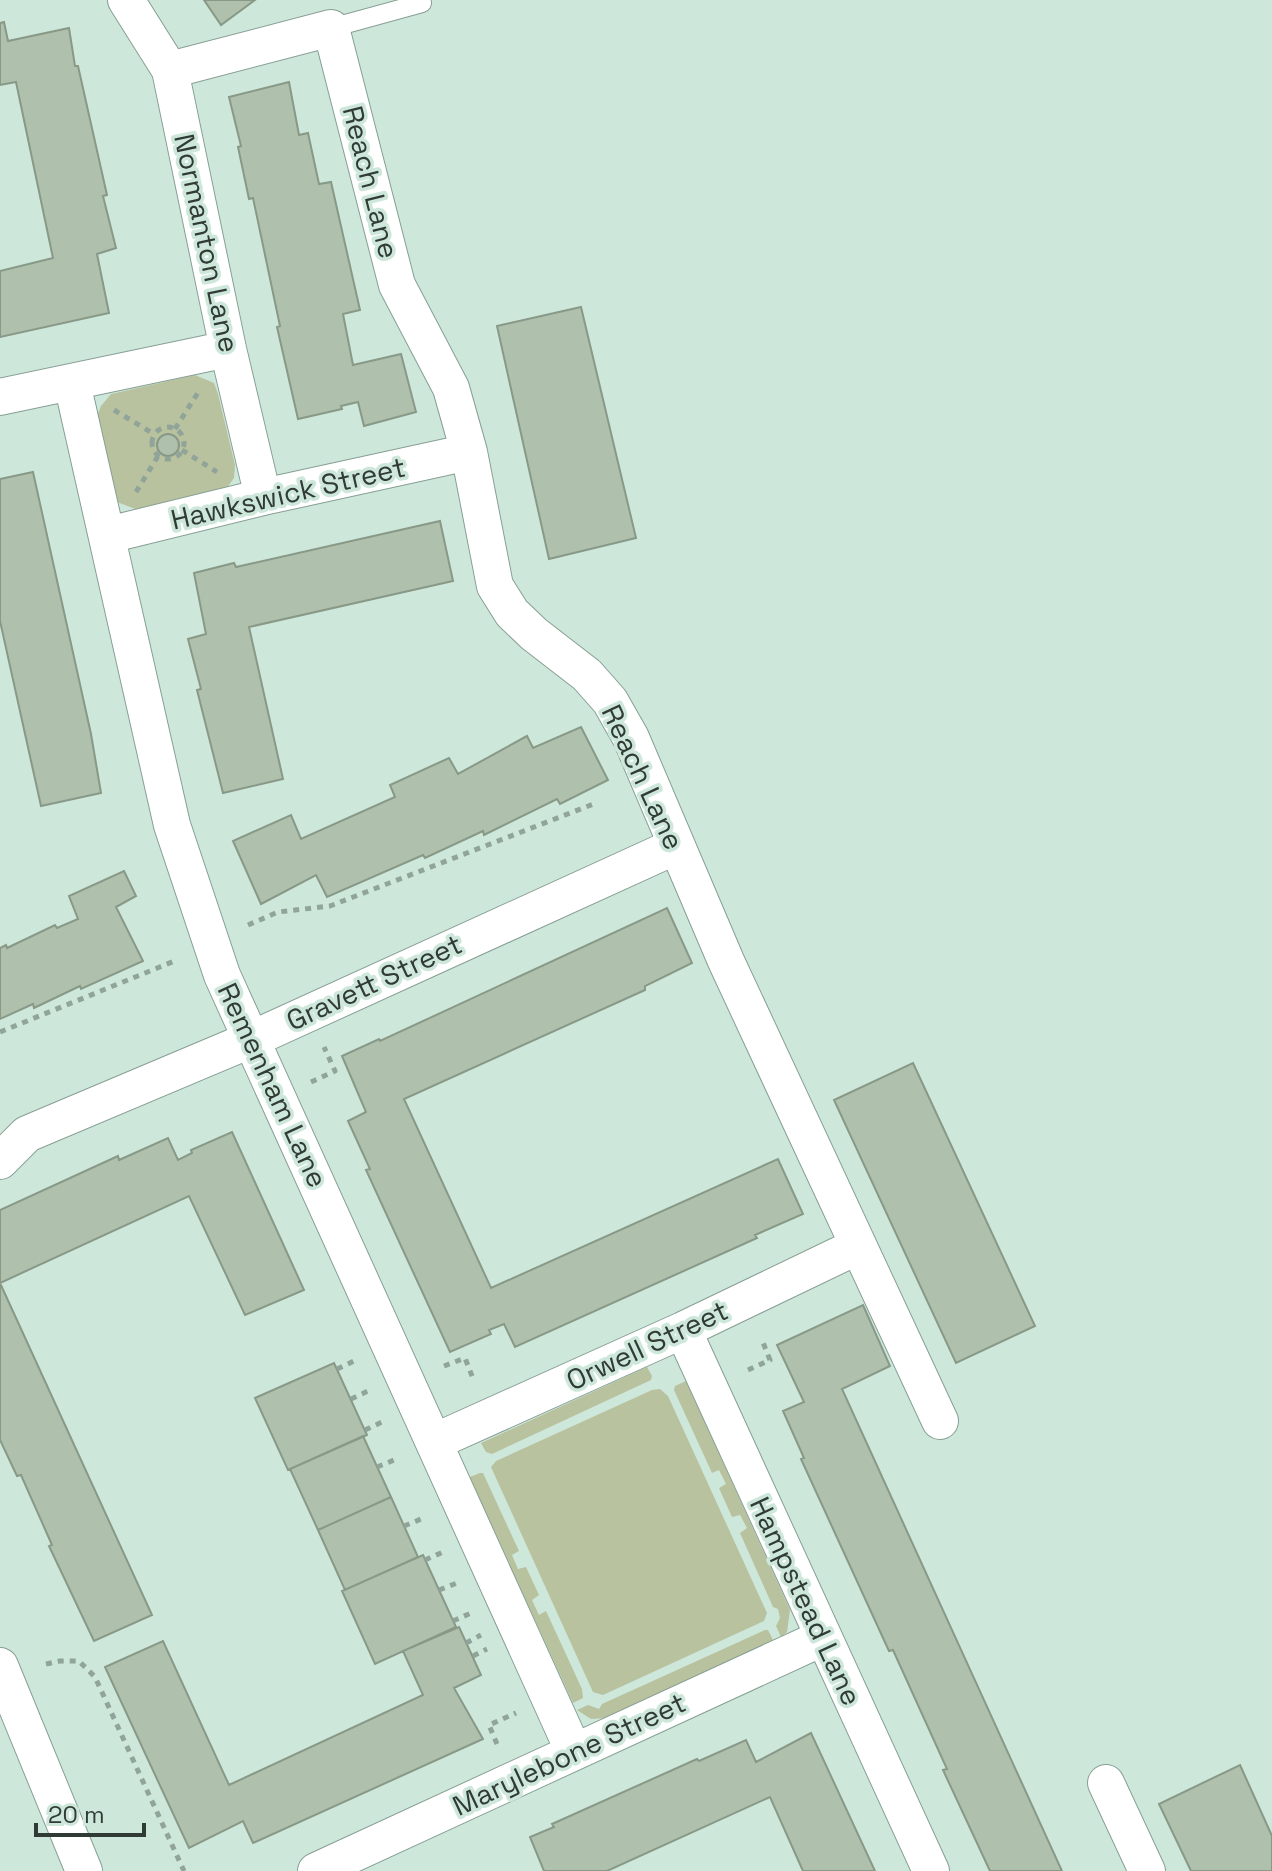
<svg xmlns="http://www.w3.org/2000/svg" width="1272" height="1871" viewBox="0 0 1272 1871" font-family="'Space Grotesk',sans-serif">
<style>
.green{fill:#b8c29e}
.building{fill:#afc0ad;stroke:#889987;stroke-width:2}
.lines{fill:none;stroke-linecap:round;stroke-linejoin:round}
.lane-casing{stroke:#879f94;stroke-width:20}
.street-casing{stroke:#879f94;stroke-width:38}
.path{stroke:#91a49a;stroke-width:5;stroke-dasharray:6 6;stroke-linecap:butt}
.lane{stroke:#fff;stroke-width:18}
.street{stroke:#fff;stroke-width:36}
.labels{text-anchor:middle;stroke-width:7;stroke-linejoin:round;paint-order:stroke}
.street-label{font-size:28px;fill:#313b36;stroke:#cee7db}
</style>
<rect width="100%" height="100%" fill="#cee7db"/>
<!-- green -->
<path class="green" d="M195,375L214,383L218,394L235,465L234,478L224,492L138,510L117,502L97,416L101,406L111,394Z
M647,1367L652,1376L651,1380L492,1454L486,1452L481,1443Z
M686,1381L790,1610L787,1632L781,1637L776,1626L780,1618L778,1609L773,1607L740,1533L747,1528L740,1515L732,1517L719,1488L726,1484L719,1470L712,1473L674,1390L675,1386Z
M660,1389L668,1396L767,1613L764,1621L603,1695L593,1692L491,1467L496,1461L652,1390Z
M480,1473H483L519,1551L512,1555L518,1569L526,1567L539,1595L532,1600L539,1615L546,1611L582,1689L583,1698L573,1703L471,1480L470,1477Z
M765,1630H768L774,1642L605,1718L591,1719L577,1710L588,1705L599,1709L602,1704Z"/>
<!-- building -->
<path class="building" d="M204,0H255L221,25Z
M4,22L8,41L69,28L75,66H78L107,195L103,196L116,248L97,254L109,313L0,337V271L53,258L16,82L0,85V23Z
M289,82L299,135L308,133L319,184L331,182L360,310L343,314L353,365L401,354L416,412L364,426L358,402L341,406L342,409L298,419L277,327L280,326L253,198L249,199L238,147L241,146L229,97Z
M581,307L636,538L549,559L497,326Z
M157 445a11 11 0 1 1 22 0a11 11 0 1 1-22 0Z
M33,472L91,734L101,793L41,806L0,621V479Z
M440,521L453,581L249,627L283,779L223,793L197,690L201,689L188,639L206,634L194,573L234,563L236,567Z
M581,727L608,780L560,804L557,799L484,835L483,831L425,858L423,855L327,897L316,875L261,904L233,841L291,815L301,839L395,797L390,785L449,758L458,774L527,736L533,748Z
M124,871L136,896L116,907L143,961L81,989L80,986L34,1008L33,1004L0,1019V948L6,945L7,948L55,925L57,928L78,919L69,896Z
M667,908L692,963L645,986V990L404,1099L491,1288L778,1159L803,1214L755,1235L757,1238L515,1347L504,1324L489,1330L491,1334L450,1352L366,1170L370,1169L348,1121L366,1112L342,1056L379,1039L380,1041Z
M913,1063L1035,1326L956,1363L834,1100Z
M232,1132L304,1290L245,1315L189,1196L0,1283L152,1615L94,1641L49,1546L52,1545L21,1475L17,1476L0,1440V1210L118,1156L119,1160L168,1138L178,1160L192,1153L191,1150Z
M863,1305L890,1366L842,1389L1062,1871H990L943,1770L947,1769L893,1650L889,1651L801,1459L804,1458L783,1411L804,1402L777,1345Z
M334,1363L367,1435L288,1470L255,1398Z
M363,1436L391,1497L318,1530L290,1469Z
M391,1497L418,1557L345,1590L318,1530Z
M423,1555L456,1627L375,1664L342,1591Z
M459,1627L481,1675L454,1688L483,1739L253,1843L243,1821L189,1848L105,1667L163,1641L229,1785L423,1695L403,1651Z
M811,1733L875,1871H803L770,1797L607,1871H544L530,1837L554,1827L552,1824L697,1759L699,1761L746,1740L756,1762Z
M1240,1765L1272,1836V1871H1191L1159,1804Z"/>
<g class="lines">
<!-- lane casing -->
<g class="lane-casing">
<path id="lane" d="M331,28L422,3"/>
</g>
<!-- street casing -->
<g class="street-casing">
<path id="street" d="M126,0L170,70L228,349L263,497
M170,70L331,28L397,285L451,388L469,452L495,586L512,613L534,634L587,675L610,701L631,738L726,961L940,1421
M72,383L172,825L222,975L574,1752
M0,397L228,349
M108,535L263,497L469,452
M0,1161L27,1134L250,1040L676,846
M683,1330L931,1871
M434,1442L683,1330L858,1246
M0,1666L84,1871
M1106,1783L1147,1871
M316,1871L822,1638"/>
</g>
<!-- path -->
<path class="path" d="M114,410L154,434
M152 443a16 16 0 1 1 32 0a16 16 0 1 1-32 0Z
M175,429L199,391
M182,450L217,472
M136,492L158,456
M248,925L278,912L330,906L596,803
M0,1032L177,960
M311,1082L335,1071L324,1047
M444,1366L465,1358L474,1381
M337,1369L354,1361
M748,1370L770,1360L762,1340
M351,1399L368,1391
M365,1430L382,1422
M377,1467L399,1458
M404,1526L426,1517
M425,1560L443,1552
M439,1590L457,1583
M453,1621L471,1613
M466,1643L481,1635
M473,1656L487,1649
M46,1664L60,1661H79L95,1677L184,1871
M497,1744L489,1725L516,1713"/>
<!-- lane -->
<use href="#lane" class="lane"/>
<!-- street -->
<use href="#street" class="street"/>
</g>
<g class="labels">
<!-- street labels -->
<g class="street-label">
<text transform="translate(371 182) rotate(76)" y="10">Reach Lane</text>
<text transform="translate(207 243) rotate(78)" y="10">Normanton Lane</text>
<text transform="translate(288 493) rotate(-13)" y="10">Hawkswick Street</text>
<text transform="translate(643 777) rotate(65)" y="10">Reach Lane</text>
<text transform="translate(374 982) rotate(-25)" y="10">Gravett Street</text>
<text transform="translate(273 1085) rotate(65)" y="10">Remenham Lane</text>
<text transform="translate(647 1345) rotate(-25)" y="10">Orwell Street</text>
<text transform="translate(806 1601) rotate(65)" y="10">Hampstead Lane</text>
<text transform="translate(569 1754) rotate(-25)" y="10">Marylebone Street</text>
</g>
</g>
<!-- scale -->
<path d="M36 1823v12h108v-12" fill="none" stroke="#313b36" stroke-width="4"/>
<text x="48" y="1823" font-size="24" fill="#313b36" stroke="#cee7db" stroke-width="6" paint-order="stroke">20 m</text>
</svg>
